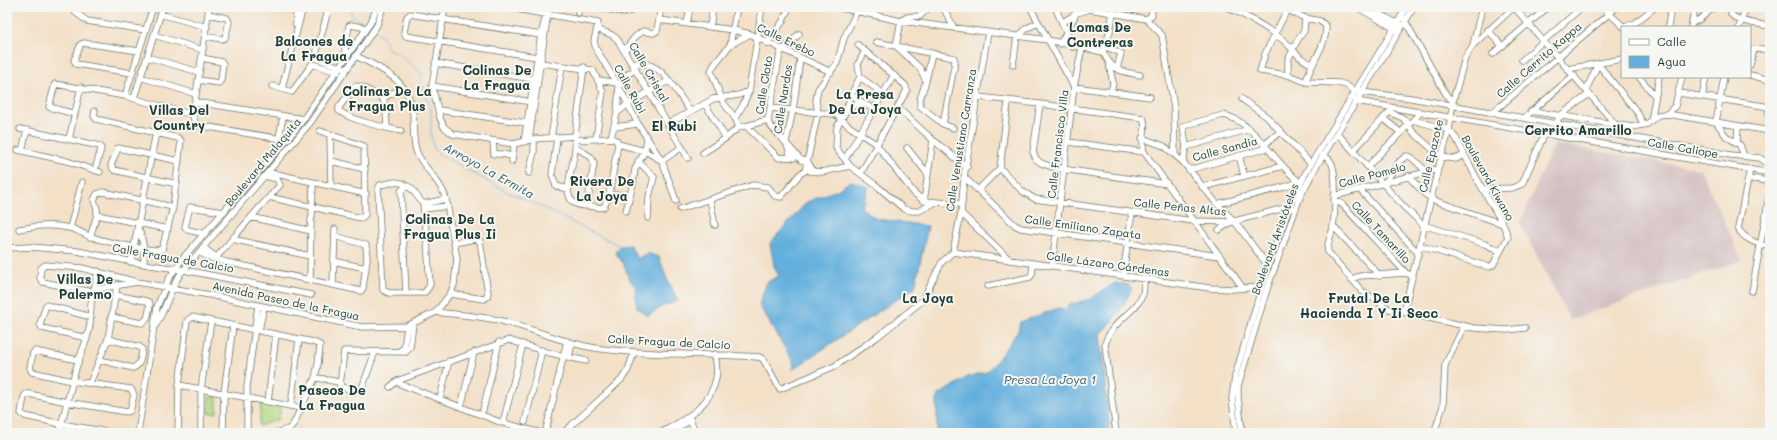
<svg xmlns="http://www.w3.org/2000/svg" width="1777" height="440" viewBox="0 0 1777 440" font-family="Mali,sans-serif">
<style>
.built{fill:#f7d1c7}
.industrial{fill:#d2bfc0}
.green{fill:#b2d57e;stroke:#688959}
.water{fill:#64afdd;stroke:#427688}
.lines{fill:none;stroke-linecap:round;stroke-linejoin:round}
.stream{stroke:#64afdd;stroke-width:1}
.minor-casing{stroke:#697667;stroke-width:7}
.minor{stroke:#fff;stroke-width:5.5}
.labels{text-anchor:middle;stroke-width:4;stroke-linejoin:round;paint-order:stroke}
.street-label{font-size:11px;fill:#1f3d34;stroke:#f6f6f2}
.water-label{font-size:12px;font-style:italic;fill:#345f67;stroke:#f6f6f2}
.quarter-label{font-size:13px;font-weight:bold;fill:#1f3d34;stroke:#f6f6f2}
</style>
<rect width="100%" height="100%" fill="#f6f6f2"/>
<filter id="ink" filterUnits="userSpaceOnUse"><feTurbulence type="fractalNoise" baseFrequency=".025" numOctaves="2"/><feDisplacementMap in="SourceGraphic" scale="8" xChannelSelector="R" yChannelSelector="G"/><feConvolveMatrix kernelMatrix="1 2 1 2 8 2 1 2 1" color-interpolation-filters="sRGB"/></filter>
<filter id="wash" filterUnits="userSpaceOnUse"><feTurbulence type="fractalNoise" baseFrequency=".012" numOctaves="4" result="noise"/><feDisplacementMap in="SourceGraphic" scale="16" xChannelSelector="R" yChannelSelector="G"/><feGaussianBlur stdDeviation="0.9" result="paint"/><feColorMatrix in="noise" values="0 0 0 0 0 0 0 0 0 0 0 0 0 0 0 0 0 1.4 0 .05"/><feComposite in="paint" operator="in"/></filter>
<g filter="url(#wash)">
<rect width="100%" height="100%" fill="#f3e0c7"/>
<!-- built -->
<path class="built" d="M513,7H567L565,16Z"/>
<!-- industrial -->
<path class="industrial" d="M1554,144L1700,169L1742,260L1570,320L1520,223Z"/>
<!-- green -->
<path class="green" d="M209,397H217V413H209Z
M261,404L281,407L279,419L259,426Z"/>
<!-- water -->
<path class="water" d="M851,181L869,187L861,208L877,219L928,226L915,287L792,370L794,363L759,305L767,282L779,276L774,266L770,243L807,202L837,190Z
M630,245L637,259L647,253L659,257L667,279L678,301L663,306L647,316L637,307L635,286L630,280L623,263L615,252L620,246Z
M1115,283L1129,285L1132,289L1119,313L1100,334L1110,433H937V396L968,377L987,372L996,362L1018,331L1020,322L1059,308L1066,311L1068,305L1090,299Z"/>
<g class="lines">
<!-- stream -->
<path class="stream" d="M350,7L352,15L362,22
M378,33L384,37L387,48L400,54L422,74L420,83L431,107V135L434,149L439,154L507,192L521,197L620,246"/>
</g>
</g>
<g filter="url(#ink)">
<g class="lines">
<!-- minor casing -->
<g class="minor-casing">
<path id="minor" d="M73,7L75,12L87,21L146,30
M147,7L153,8
M209,7L193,115L194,120L197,125L287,140
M296,7V25
M329,7L315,58L343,68
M445,7L432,86L440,118L444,127L453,134L514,144L534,139L575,136V140L611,138L616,140L618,144L645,151L662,161
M504,7L598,23L594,41L596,49L619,87L638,124L662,161L676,201
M598,7L625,13L631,11L633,7
M837,7L901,21L1048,40L1103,52C1113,72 1120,71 1140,75
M943,7L954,28
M1030,7L1074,87L1150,97
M1055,7L1073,47
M1226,7C1247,16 1265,26 1283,40C1293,48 1299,60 1312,64
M1282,7L1305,18L1320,21L1326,26C1327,46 1310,63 1306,82
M1357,7L1397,30
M1367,7L1400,25
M1514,7L1616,125
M1602,7L1624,27
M1732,7L1731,14C1738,23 1760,24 1770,26
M1287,10L1265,54L1260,71L1288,75L1306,82L1339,83L1346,85L1356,92
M578,13L579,7
M160,14L207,27
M1146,19L1152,15L1151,7
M1404,19L1447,96L1453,101
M659,20L733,30L750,34L831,72
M1063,22L1077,13L1090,9L1146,19L1162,35L1174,108L1175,155
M1692,23L1700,19L1714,7
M687,24L690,7
M1623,26L1634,24L1655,7
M710,27L713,7
M1668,27L1671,7
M1691,27L1695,7
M1739,27L1746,7
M597,29L612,35L617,39L688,158
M1488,30L1502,46
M750,34L730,45L714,65L711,71L723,102L735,118L739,127L746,126L779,158L791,157
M799,34L780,53L768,120L769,124L801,160L808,162L813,171
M154,35L203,50
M205,36L222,39L225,38L229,22L227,18L208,14
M1019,36L1027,28L1038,23
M876,42L954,58L955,62L943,124
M767,43L783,21L789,7
M1060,44L1074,18L1078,7
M730,45L737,7
M858,45L905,85L907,90L861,173
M1473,45L1514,7
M1106,47L1121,53L1117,69
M1088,48L1107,42
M625,50L635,37L643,31L653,33L657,31L661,7
M865,51L858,64L860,77L851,95L846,111L837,127L836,148L850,166L877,186L904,209L911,211H919L934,203
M1103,52L1110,31L1113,12
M932,53L926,81L920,99V106L943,124L953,128
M1493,54L1548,7
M147,57L199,72
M346,57L345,49L349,26L351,25L367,28
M537,57L406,36L404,32L407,17L410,14L541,35
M1522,60L1582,7
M435,63L533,79
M540,63L593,70L603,92L596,138
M633,64C661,57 677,93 690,111
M1109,64L1113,83L1111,92
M1013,65L1017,36
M1750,65L1754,49H1770
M1568,69L1622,59
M132,73L76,64L74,60L81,44L84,43L139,51
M1288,75V60L1298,39L1304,31L1305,18
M1750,75L1770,80
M140,77L196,94
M860,77L882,93
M1639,77L1655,96
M1724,77L1716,122L1726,136L1740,145L1744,156
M198,80L219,83L221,80L223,64L222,62L202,58
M599,80L617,83
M926,81L920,68L896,46L901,21L907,17L920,16L929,7
M272,86L292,92L312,64L338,72
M432,86L532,102
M282,88L303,7
M1586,90L1598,64L1637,112L1644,125
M1360,92L1411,98L1731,155L1760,158L1770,165
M1679,93L1770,107
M851,95L873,109
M125,96L153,7
M978,97L1040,104L1143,118C1148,127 1140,142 1144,152L1243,288
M1702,97L1706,77
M134,98L163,7
M383,98L403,88
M1242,99L1267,117L1311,164
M1355,99L1357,101L1384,106L1770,173
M195,102L304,119
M705,104L726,138
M1040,104L1033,152L1036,159L1041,163L1055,168L1167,184
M1768,107L1770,118
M770,108L833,114L838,116L850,127L876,144L914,193L924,201L961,204
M898,108L933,140L967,167
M439,110L527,123
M846,111L855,105L863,103
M1531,111L1632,127L1647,124L1658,115L1667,114L1770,131
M617,113L628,104L668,81
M1492,113L1617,7
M75,114L49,107L55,84L125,96L193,115
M1667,114L1675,106L1682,77
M735,118L743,105L749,91L762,7
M1383,118L1400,132
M1524,118L1574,75
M1413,120L1449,130L1456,138L1477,179L1503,224L1508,237L1493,265L1489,267L1421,246
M1651,121L1659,77
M1556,123L1561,115L1589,94
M668,124L713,99L739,95L749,91
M746,126L768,120
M614,127L638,124
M387,128L386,111L383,98L361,87L356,86L339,107V111C351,120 385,128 401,131
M20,129L100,146L101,149L95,170
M1337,133L1404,207L1423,225L1485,244L1500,251
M330,134L331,186
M575,136L584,67
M279,138L283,116
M551,138L562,66
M557,138L552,174L556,186L568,189
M611,138L617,113L619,87L625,76L636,69
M1142,138L1164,146L1183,162
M69,139L81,87
M529,140L548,12
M575,140C579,163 550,206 588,206C594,206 599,209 604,207L609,195L618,144
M493,141L494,154H503L511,156
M524,142L541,35L548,7
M1068,142L1144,152
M1737,142L1738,127
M1264,145L1281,131
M1186,147L1250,129
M577,148L591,157L594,163L587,206
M907,148L927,173
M18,150L67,161L100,172
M1354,150L1389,112L1403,118L1413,132L1441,157L1456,159L1464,155
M22,151L27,130
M703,153L726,138L739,127
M1239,155L1244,176
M1323,155C1327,158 1330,159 1332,164C1337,176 1335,214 1333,227C1332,235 1326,243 1328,252L1362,291L1389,309L1474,328L1507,330L1525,328
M794,158L791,157L786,142L793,110L800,59
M845,159L894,75
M331,161L365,169
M512,161L514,144
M638,161L654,177L649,197L648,218
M662,161L682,147
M1368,166L1421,112
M1000,168L1022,191L1035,199L1193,221L1231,222L1281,209L1292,208
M1000,168L1008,102
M1750,169L1738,228C1743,239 1759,245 1770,247
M1189,170L1267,148
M810,171L822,172L850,166
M268,172L366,194
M529,173L534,152V139
M1408,176L1426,195L1436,201L1503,224
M964,177L1015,225L1021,228L1219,256
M1749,180L1757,179L1770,182
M395,182L402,183L411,188L423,204L427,240L430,285L426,291L423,293H389L383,290L378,189L380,185Z
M177,184L114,170L111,165L118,148L179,161
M1384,184L1399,162L1406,156L1411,157L1426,171
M1202,187L1283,166
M1483,189L1512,188L1522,184L1545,133
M978,190L1000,168
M1360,190L1419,254
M609,195H629
M1334,196L1438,169
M269,197L361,218L365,215L364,146L320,131
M710,200L715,225
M1334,200L1342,204L1406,273L1413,276
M924,201L933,140
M423,204L446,199
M1217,204L1284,187L1294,184L1297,180
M261,206L280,185L277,179L265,176
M424,209L448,206
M680,209L753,185L768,187L775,196L781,197L800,174L805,171L818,113L816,100L818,89L837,63L844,38L857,11
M626,211L633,184L635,169L645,151L647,138
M961,213L1010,260
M97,215L168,229
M251,217L311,231
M312,217L313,182
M1333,226L1380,276
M70,228L82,182
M138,228C144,240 144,251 144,264
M19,229C36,226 52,224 69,228C77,229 84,235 92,237C103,241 154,253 162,249L173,207L181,141L178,138L96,119L94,116L95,111
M1219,230L1231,222
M205,234L188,230L185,227L190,207L224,212
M90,237L97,215V209L94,200L97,194L103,192L173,207
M232,239L310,256
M203,247L217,258
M7,248L31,247L77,251L144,264L184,270L311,295
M199,252L208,257L226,262L361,291L363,288L367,259L366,245L335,236
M953,252L1210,288L1232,289L1261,287
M953,252L961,213L964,177L988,32
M215,259L260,207
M333,261L366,268
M131,262L156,132
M1052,266L1074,87L1082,48
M1268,266L1235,222L1217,204L1183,162L1186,147L1183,126L1223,115C1254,120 1276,166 1301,183
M1123,275L1132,213
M1351,279L1360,276L1406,273
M310,280L311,219
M137,282L86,291L43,282L40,278L41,268L45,265L82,268L137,282L210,295L362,327L407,326L436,312L450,294L454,285L457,259L446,199C441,181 425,170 417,153C412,140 414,127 413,114C410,80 382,69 356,56
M333,285L335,229
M988,286L1030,277L1032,274L1033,263
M1752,291L1770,192
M406,293L401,191L404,188L409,187
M450,294L484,299L487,297L488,293L480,241L474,239L454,243
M1404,311L1438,169L1449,130L1453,101L1465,58L1473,45L1482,7
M436,312C458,315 481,316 502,321C534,329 563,343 595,348C649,356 704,353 759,357L763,359L780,389L835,366L877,337L922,301L942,262L953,252
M111,317L142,323L147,319L150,306L149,302L146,301L115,295
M155,326C166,310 169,290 181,273L310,123L377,25L383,7
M259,330L264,307
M87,338L42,328L40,324L46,305L91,317
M375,352L361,391L355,392L340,386L344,351L406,352L410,347L413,324
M398,352L404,348L407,326
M569,357L572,343
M78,360L35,351L33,353L30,368L32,372L72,381L131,389L134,395L130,411L127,412L67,402L29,394H26L24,397L21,413L25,416L61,424L114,433
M100,360L133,368C141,365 141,357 142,349L140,347L108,339
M315,378L324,379
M328,380L339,382
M397,381L400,384L500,422L541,433
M90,383L108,339L117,285
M179,385L301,408
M390,387L397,381L509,340L546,352L586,361
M441,395L449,361
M268,402L276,334
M462,403L474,352
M291,406L299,339
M483,410L499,342
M690,418L695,433
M504,419L523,344
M525,422L542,350
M546,430L567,341
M1435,430L1443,406L1445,365L1464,326
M59,433L76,368L87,338L90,325L91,304L98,271
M138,433L157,307L168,280L182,259L297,128L371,22L377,7
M178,433L179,385L187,321L192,317L313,342L320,345L318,364L315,378L294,423L289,429L276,433
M201,433V389L211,321
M223,433L224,393L233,326
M247,433V387L258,305
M563,433L621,380L628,370L634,352
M661,433C683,420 711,407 716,378C718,371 716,361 715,354
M670,433L691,420
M1116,433L1105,344C1112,320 1137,312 1143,294C1144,290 1144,283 1144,279
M1236,433L1232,398L1235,376L1268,266L1289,208L1306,172L1407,7
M1242,433L1238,397V386L1267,289L1300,197L1313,172L1414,7"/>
</g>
<!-- minor -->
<use href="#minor" class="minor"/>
</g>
</g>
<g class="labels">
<!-- street labels -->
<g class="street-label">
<text transform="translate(786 40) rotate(25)" y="4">Calle Erebo</text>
<text transform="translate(1539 60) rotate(-41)" y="4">Calle Cerrito Kappa</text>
<text transform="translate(649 72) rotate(60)" y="4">Calle Cristal</text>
<text transform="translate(764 85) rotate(-81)" y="4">Calle Cloto</text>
<text transform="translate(630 89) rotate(61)" y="4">Calle Rubi</text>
<text transform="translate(783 99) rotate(-81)" y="4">Calle Nardos</text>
<text transform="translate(961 140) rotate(-81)" y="4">Calle Venustiano Carranza</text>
<text transform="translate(1058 144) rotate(-83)" y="4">Calle Francisco Villa</text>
<text transform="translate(1683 148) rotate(10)" y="4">Calle Caliope</text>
<text transform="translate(1225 149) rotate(-15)" y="4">Calle Sandia</text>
<text transform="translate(1431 156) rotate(-77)" y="4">Calle Epazote</text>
<text transform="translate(263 162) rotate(-50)" y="4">Boulevard Malaquita</text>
<text transform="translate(1372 175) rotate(-15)" y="4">Calle Pomelo</text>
<text transform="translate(1488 178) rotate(61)" y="4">Boulevard Kiwano</text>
<text transform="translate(1180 207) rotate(6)" y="4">Calle Peñas Altas</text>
<text transform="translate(1083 227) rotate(8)" y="4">Calle Emiliano Zapata</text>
<text transform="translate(1381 232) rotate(47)" y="4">Calle Tamarillo</text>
<text transform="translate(1275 239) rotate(-70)" y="4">Boulevard Aristóteles</text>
<text transform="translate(173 258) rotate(10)" y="4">Calle Fragua de Calcio</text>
<text transform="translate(1108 264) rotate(8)" y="4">Calle Lázaro Cárdenas</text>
<text transform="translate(286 301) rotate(12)" y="4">Avenida Paseo de la Fragua</text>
<text transform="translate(669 342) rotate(3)" y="4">Calle Fragua de Calcio</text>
</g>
<!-- water labels -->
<g class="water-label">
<text transform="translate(489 171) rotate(29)" y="4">Arroyo La Ermita</text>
<text x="1050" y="384">Presa La Joya 1</text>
</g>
<!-- quarter labels -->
<g class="quarter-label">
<text x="1100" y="32">Lomas De<tspan x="1100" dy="15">Contreras</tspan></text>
<text x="314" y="46">Balcones de<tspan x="314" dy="15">La Fragua</tspan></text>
<text x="497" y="75">Colinas De<tspan x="497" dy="15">La Fragua</tspan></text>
<text x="387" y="96">Colinas De La<tspan x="387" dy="15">Fragua Plus</tspan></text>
<text x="865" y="99">La Presa<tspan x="865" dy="15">De La Joya</tspan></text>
<text x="179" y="115">Villas Del<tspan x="179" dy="15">Country</tspan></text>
<text x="674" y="131">El Rubi</text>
<text x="1578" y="135">Cerrito Amarillo</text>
<text x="602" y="186">Rivera De<tspan x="602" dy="15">La Joya</tspan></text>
<text x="450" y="224">Colinas De La<tspan x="450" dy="15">Fragua Plus Ii</tspan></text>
<text x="85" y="284">Villas De<tspan x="85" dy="15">Palermo</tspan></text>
<text x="928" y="303">La Joya</text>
<text x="1369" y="303">Frutal De La<tspan x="1369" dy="15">Hacienda I Y Ii Secc</tspan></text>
<text x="332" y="395">Paseos De<tspan x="332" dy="15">La Fragua</tspan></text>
</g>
</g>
<!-- margin -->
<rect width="1777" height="440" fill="none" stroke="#f6f6f2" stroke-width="24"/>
<!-- legend -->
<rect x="1621" y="26" width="130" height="52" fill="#f6f6f2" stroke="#a0aca6"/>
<rect x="1629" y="39" width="20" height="6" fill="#ffffff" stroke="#a0aca6"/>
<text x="1657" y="46" font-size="12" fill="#1f3d34">Calle</text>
<rect x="1629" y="56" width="20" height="12" fill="#64afdd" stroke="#a0aca6"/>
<text x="1657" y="66" font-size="12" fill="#1f3d34">Agua</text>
</svg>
